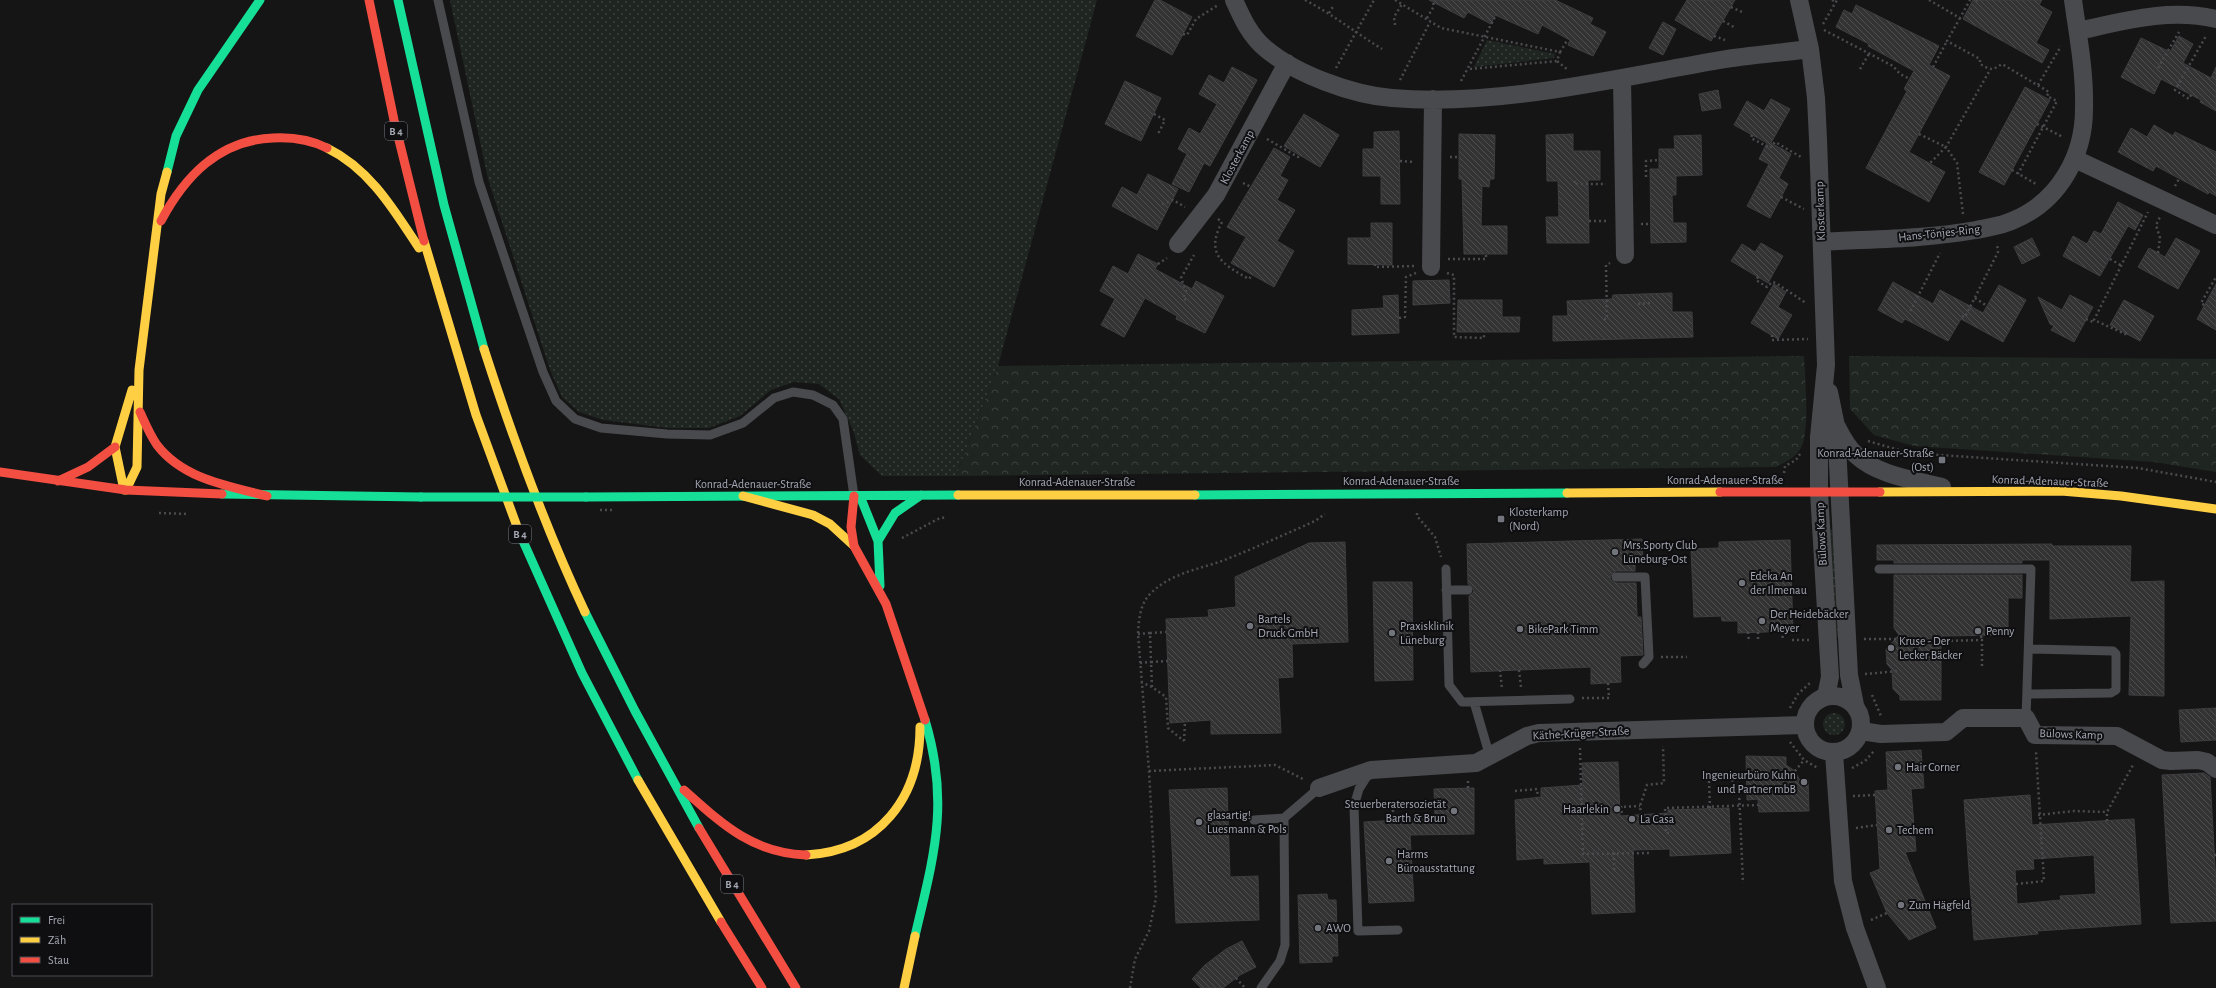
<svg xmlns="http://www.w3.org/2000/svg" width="2216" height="988" viewBox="0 0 2216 988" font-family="'Alegreya Sans',sans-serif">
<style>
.grass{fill:url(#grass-dots)}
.forest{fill:url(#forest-crowns)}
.building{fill:url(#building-back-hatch);stroke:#3e3e41;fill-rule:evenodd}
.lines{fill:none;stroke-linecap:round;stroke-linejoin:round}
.path{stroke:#4b4b4f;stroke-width:2.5;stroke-dasharray:2 3;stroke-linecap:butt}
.lane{stroke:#494a4e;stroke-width:9}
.street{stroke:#494a4e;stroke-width:18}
.fast{stroke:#16e098;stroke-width:9}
.slow{stroke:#ffcf43;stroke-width:9}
.jam{stroke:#f24e42;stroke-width:9}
.path-bridge{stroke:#4b4b4f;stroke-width:2.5;stroke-dasharray:2 3;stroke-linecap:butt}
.fast-bridge{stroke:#16e098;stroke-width:9}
.poi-dot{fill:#73757d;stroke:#0f0f11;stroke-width:1.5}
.labels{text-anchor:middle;stroke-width:4;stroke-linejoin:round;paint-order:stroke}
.shield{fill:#0f0f11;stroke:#797b84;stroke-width:1}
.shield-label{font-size:11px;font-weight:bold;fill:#a6a9b5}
.street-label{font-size:12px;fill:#a6a9b5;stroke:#0f0f11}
.poi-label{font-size:12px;fill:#a6a9b5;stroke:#0f0f11;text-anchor:start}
</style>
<defs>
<pattern id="grass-dots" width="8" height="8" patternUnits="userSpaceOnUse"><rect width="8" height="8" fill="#1f2520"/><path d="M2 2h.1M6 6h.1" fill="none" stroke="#3d423e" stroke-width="1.8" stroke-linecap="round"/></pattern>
<pattern id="forest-crowns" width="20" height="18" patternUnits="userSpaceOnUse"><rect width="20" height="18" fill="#1f2520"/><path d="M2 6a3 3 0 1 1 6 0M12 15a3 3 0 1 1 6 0" fill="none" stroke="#3d423e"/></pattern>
<pattern id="building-back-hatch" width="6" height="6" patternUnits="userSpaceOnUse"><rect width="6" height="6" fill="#333334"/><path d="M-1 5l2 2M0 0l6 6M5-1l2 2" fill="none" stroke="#4e4e4f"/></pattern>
</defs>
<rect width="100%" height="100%" fill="#151515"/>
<!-- grass -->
<path class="grass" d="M450,0H1097L998,366L956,476H882L860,455L853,430L839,399L819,384L794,382L771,390L740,416L709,428H668L603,420L579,412L562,397L550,370L488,179Z
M1487,40L1555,54L1554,58L1474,67Z
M1834,529L1840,637H1834L1828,530Z
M1823 724a11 11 0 1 1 22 0a11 11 0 1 1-22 0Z"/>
<!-- forest -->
<path class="forest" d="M1804,356C1805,376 1810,432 1801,448C1795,458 1786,462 1776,467L956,476L998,366Z
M1849,356L2216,359V472L2154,462L1914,446L1874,435L1850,409Z"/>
<!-- building -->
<path class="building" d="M1155,0H1160L1192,17L1172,55L1136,36Z
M1429,0H1555L1593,18L1590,24L1606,32L1593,56L1568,45L1570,40L1542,25L1538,34L1495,15L1491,24L1468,12L1464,18Z
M1687,0H1735L1711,41L1675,20Z
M1973,0H2042L2039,5L2052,12L2036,43L2049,50L2042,63L1963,19Z
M1856,5L1939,46L1929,65L1950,76L1909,152L1945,172L1929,202L1866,168L1907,91L1904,89L1914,71L1868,46L1869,44L1836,27L1844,10L1852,14Z
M1663,22L1676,29L1663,55L1649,48Z
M2179,36L2193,44L2183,63L2211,78L2216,67V111L2200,102L2201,100L2161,79L2154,94L2121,77L2141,38L2170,52Z
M1232,67L1257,80L1210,166L1204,163L1189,192L1172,184L1187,154L1178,149L1189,128L1200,134L1217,104L1199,94L1209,75L1224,83Z
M1125,81L1161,98L1141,141L1105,124Z
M2025,87L2050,100L2004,185L1979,172Z
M1718,90L1721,108L1702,111L1699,94Z
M1771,99L1790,109L1771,143L1791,154L1779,178L1788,184L1770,218L1747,206L1769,164L1759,159L1767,143L1734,125L1747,101L1764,111Z
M1304,114L1339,135L1320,167L1284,146Z
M2154,125L2173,136L2175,132L2216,152V196L2209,192L2208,194L2156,166L2153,171L2118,152L2131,128L2147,137Z
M1399,131L1400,204H1381V176H1363V149H1374V132Z
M1459,134L1495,135L1494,179H1490L1489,187L1482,186L1481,226H1507V254H1464L1462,179H1459Z
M1573,134V151H1600V180H1588L1589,243H1547L1546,217H1559L1558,181H1547L1546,135Z
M1701,135L1702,175L1676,176V195H1672L1673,223H1686V242L1651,243L1650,169H1659V149H1675L1674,136Z
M1274,148L1290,157L1280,176L1288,180L1277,200L1295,210L1277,241L1294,251L1274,287L1231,263L1246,237L1227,227Z
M1148,174L1178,189L1157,230L1112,206L1122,187L1137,195Z
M2118,202L2143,215L2135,230L2128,226L2100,276L2063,256L2073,236L2087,244L2094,231L2101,234Z
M1371,223H1392V265L1348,264V238H1371Z
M2032,238L2040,255L2022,264L2014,247Z
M2176,238L2200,251L2178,289L2138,267L2149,248L2165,257Z
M1761,243L1783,256L1768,283L1731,261L1742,244L1755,252Z
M1138,254L1158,264L1155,269L1192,289L1196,281L1224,296L1205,333L1176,319L1177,316L1145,298L1124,337L1101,325L1115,299L1100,291L1113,266L1128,274Z
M1449,280L1450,303L1413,305V281Z
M1893,282L1933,304L1940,290L1983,313L1999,285L2026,300L2003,342L1961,319L1948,341L1905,319L1902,323L1878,310Z
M1774,284L1786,292L1778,307L1792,315L1778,339L1751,323Z
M2216,284V330L2197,319Z
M1672,293V312H1692L1693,337L1553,341V316H1568L1567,301L1612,299L1613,295Z
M1398,295L1399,333L1352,335V310L1384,308L1383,296Z
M2070,295L2093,307L2074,342L2051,330L2054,326L2050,324L2038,297L2062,310Z
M1458,300H1502V317H1520L1519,332H1457Z
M2124,300L2154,316L2140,341L2110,325Z
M1642,539L1643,562L1635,563V571H1616L1610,577L1611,580L1616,583H1636L1637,617H1641L1643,655L1620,656L1621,682L1591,684V667L1471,672L1469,596L1473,593L1474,590L1468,584L1467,544Z
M1790,540L1793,631L1738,633V621H1722L1721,616L1694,617L1691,549L1719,548V542Z
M1345,542L1348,642L1292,644L1293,677L1278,678L1281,733L1211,734V720L1170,723L1166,619L1209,617L1208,610L1236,607L1235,577L1309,543Z
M2052,544V546H2131L2130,582L2164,581V696L2129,695L2131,616L2050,619V560H2022V563H1894V560H1877V545Z
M1894,575H2022V598H2008V635L1941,636V700H1900V696L1893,689L1892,670L1887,664L1886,649L1899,635L1894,628Z
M1373,582H1412L1413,680L1375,681Z
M2216,708V740L2181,742L2179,710Z
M1921,750L1924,788L1911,789L1916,851L1905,852L1936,928L1909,940L1887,913L1870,873L1880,869L1875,791L1888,790L1886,752Z
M1746,756L1786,757V765L1795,771L1800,781L1808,780L1809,811L1759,812L1758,799L1747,800Z
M1618,762L1620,816L1668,813V810L1729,808L1731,853L1670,856V849L1633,850L1635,912L1592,914L1590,862L1544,864V858L1517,860L1515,800L1541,797V788L1583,785L1582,763Z
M2204,773L2210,777L2216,884V921L2171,923L2162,775Z
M1227,788L1230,877L1258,876L1259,920L1176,923L1169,790Z
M1474,788V834L1410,835L1414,901L1369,903L1364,822L1435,818L1434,789Z
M2030,795L2032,825L2134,819L2141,924L2037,931L2038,934L1974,940L1964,800ZM2094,855L2096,894L2060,896L2061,900L2017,904L2015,870L2034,869L2033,859Z
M1327,894L1328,900H1336L1338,956H1332V962L1300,963L1298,895Z
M1242,941L1256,967L1240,975L1223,988H1201L1192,979L1205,965L1226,949Z"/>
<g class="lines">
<!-- path -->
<path class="path" d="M1305,0C1332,14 1356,33 1382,49
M1395,0L1441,28L1560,52L1557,61L1568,70
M1832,0L1836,2
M1929,0L1960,18L1970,0
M1976,0L1980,2
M1731,7L1742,12
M1329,13L1334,5
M1427,18L1434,6L1433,2
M1960,18L1947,41L1980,59V64C1991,70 1991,71 2002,64L2049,92L2047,96L2057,101L2018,174
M1723,21L1734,27
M1823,24L1837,0
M1395,25L1394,17L1402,4
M1824,30L1893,66L1900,74L1910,79
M1183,34L1187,35L1196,19L1218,5
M1714,36L1725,40
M1560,52L1568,39
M1933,67L1947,41
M1336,68L1374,0
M2158,68L2179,32
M1470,69L1557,61
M1860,69L1870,52
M1400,80L1430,22
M1461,81L1495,17
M2038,85L2061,46
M2191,95L2189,99L2175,90L2206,36
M1154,114L1165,120L1158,134
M2037,124L2063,137
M1919,134L1946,147L1930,163
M1752,135L1751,138L1770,148L1775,142L1801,157
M1267,139L1298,157L1300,154
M1450,157H1459
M1400,161L1415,162
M2012,170L2036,184
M1646,177V161L1659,160
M1575,181L1574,184H1606
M1243,183L1251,187
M2175,186L2179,179
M1781,197L1804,209
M1162,204L1173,200L1185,207
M1963,214L1957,163L1946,147L1990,70
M1218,219L1222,222C1205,254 1222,264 1249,279L1252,275
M1589,221H1606
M1641,224H1651
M2158,253L2160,238L2156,225L2160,217
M1448,259H1486V254
M2110,259L2122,266
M1158,264L1167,258
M1375,264V267L1414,266
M1447,273L1454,275V337L1484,338V332
M1758,277L1756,280L1767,287L1772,282L1776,283L1806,303
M1975,298L1987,306
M1186,300L1183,298L1186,291L1181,278L1194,255
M1638,304L1651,303
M2204,305L2201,303L2216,277
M1910,309L1911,310L1940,253
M1962,316L1965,317L1998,252L1997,243
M1399,318L1405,317L1406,277L1416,273
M1604,319H1607L1606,265L1610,263
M2086,319L2093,322L2094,320
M2126,333L2125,334L2094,320L2148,212
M1772,335V340L1808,339
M1868,441L1899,450L1924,454L2138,468L2216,482
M1784,473L1785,466L1796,460L1800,454
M159,513L188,514
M1417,513V516L1435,537L1441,557
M902,538L938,519L946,517
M1782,631L1783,640
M1748,632L1749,642
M1758,632V642
M1138,634L1150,633
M1981,636L1982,640
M1864,639H1902
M1792,640H1811
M1941,641L1982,640V667
M1661,657H1687
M1168,661L1151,662L1152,687L1166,697L1168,728L1184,741
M1140,663L1151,662L1150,633L1166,632
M1500,670L1502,689
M1519,670L1521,687
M1865,674L1899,671
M1141,682L1152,687
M1872,695L1881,716
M1582,698H1609L1608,683
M1790,708L1798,694L1810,683
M1184,741L1185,722
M1790,742L1804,760L1818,768
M1580,748L1583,854L1652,853
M1852,768L1865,761L1875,750
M1149,771L1275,765L1303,779
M1795,771L1804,760
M1732,780L1739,791L1743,883
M1709,781L1710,809
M1468,788V781
M1515,791L1537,789L1538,797
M1853,796L1875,795
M1621,806L1622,815
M1619,807L1640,806
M1393,810V820
M1641,815L1640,806L1647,785L1664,783L1663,746
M2038,815L2074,811L2107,812
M2107,821V812L2133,765
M1856,828L1877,825
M1669,833H1666L1665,808L1758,805
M2214,855H2216
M1614,870V851
M2016,884L2044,881L2036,752
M1871,920L1887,913
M1236,978L1245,988
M1130,988L1135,959L1149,931L1156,898L1149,771L1138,634C1139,618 1140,603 1152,592C1173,572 1202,569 1227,559C1257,547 1286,534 1315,521L1325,514"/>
<!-- lane -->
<path class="lane" d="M438,0L479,182L543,372L556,401L575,419L601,428L667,434L710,435L743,423L774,398L793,392L813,395L833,405L843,419L854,496
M1446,569L1449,685L1462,702L1570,699
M1879,569H2031L2026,718
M1616,577H1645L1649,657L1643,664
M1446,590H1468
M2027,694L2111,693L2116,690V654L2113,651L2029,649
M1474,702L1490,757
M1369,773L1359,789L1354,806L1358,931L1398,930
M1254,820L1284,818
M1261,988L1280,961L1285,945L1284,818L1319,788"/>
<!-- street -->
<path class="street" d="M1234,0C1242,18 1250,36 1266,49C1296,74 1352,95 1392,98C1499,107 1615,78 1720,60C1750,55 1780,53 1810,49
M1799,0L1810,49L1816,98L1818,139L1826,365L1819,437V492L1830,677L1826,696
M2078,31C2124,21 2169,8 2216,19
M1622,79L1625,255
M2075,159L2216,225
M1822,242C1873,239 1925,239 1976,230C1989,227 2002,226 2014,220C2059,201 2084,156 2084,109C2085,72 2078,36 2073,0
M1178,244L1216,195L1287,63
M1431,267L1433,99
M1829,392L1836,426L1849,675L1855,705
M1837,427C1842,437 1847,447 1856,455C1877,475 1914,480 1942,487
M1805 724a28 28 0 1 1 56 0a28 28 0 1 1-56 0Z
M1861,731L1881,734L1946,732L1963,718H2026L2035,735L2117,736L2162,760L2171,761L2198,760L2207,762L2216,769
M1834,753L1843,881L1855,928L1877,988
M1319,788L1371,770L1476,763L1527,736L1539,733L1804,725"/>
<!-- fast -->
<path class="fast" d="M398,0L444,205L484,349
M167,172L176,136L198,90L260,0
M222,494L421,497
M1195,495L1567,493
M860,496L878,541L880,586
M586,497L958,495
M519,532L582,673L638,780
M878,541L895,513L921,495
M585,612L635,711L699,828
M915,936C934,855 950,803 925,720"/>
<!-- slow -->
<path class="slow" d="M327,148C370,169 394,210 419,248
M424,241L476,415L519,532
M484,349C513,439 545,527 585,612
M124,490L115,447L132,390
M126,490L137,467L139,370L161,194L167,172
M1880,492L2061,491L2121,496L2216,509
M1567,493L1720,492
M958,495H1195
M743,496L813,515L830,524L854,546
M638,780L721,922
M806,855C879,851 920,798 920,727
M904,988L915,936"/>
<!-- jam -->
<path class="jam" d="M369,0L394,120L424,241
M161,221C185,176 219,140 273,138C292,137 311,140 327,148
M140,412C145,423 150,435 157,445C183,479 228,486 267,496
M0,472L126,490L222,494
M58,481L88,467L115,447
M1720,492H1880
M854,496L851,527L854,546L886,604L925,720
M684,790C722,824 752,853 806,855
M699,828L796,988
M721,922L762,988"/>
<!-- path-bridge -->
<path class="path-bridge" d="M600,510H615"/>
<!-- fast-bridge -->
<path class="fast-bridge" d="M421,497H586"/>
</g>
<!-- markers -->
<g class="poi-dot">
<rect x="1938" y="456" width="8" height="8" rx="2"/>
<rect x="1497" y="515" width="8" height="8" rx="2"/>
<circle cx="1615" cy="552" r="4"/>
<circle cx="1742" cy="583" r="4"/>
<circle cx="1762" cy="621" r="4"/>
<circle cx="1250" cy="626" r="4"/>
<circle cx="1520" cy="629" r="4"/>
<circle cx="1978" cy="631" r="4"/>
<circle cx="1392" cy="633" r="4"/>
<circle cx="1891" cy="648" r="4"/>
<circle cx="1898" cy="767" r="4"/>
<circle cx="1804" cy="782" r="4"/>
<circle cx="1617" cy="809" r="4"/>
<circle cx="1454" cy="811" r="4"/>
<circle cx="1632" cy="819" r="4"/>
<circle cx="1199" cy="822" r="4"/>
<circle cx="1889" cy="830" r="4"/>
<circle cx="1389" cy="861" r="4"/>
<circle cx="1901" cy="905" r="4"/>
<circle cx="1318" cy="928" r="4"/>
</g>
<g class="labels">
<!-- shield labels -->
<g class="shield">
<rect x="385" y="122" width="22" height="18" rx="3"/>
<rect x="509" y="525" width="22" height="18" rx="3"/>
<rect x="721" y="875" width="22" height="18" rx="3"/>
</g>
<g class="shield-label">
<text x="396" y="135">B 4</text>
<text x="520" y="538">B 4</text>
<text x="732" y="888">B 4</text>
</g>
<!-- street labels -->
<g class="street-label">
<text transform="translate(1237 157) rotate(-62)" y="4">Klosterkamp</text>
<text transform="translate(1820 211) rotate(-92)" y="4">Klosterkamp</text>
<text transform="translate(1939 233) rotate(-6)" y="4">Hans-Tönjes-Ring</text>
<text x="1725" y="484">Konrad-Adenauer-Straße</text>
<text x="1401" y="485">Konrad-Adenauer-Straße</text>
<text transform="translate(2050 481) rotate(2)" y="4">Konrad-Adenauer-Straße</text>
<text x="1077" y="486">Konrad-Adenauer-Straße</text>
<text x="753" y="488">Konrad-Adenauer-Straße</text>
<text transform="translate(1821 534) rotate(-93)" y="4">Bülows Kamp</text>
<text transform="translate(1581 733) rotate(-3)" y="4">Käthe-Krüger-Straße</text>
<text transform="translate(2071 734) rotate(2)" y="4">Bülows Kamp</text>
</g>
<!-- poi labels -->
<g class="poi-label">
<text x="1934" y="457" text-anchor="end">Konrad-Adenauer-Straße<tspan x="1934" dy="14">(Ost)</tspan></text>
<text x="1509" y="516">Klosterkamp<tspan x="1509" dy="14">(Nord)</tspan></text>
<text x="1623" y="549">Mrs.Sporty Club<tspan x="1623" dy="14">Lüneburg-Ost</tspan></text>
<text x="1750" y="580">Edeka An<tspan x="1750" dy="14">der Ilmenau</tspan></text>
<text x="1770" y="618">Der Heidebäcker<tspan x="1770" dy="14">Meyer</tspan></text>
<text x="1258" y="623">Bartels<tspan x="1258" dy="14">Druck GmbH</tspan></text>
<text x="1400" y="630">Praxisklinik<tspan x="1400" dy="14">Lüneburg</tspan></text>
<text x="1528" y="633">BikePark Timm</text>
<text x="1986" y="635">Penny</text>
<text x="1899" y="645">Kruse - Der<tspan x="1899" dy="14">Lecker Bäcker</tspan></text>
<text x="1906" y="771">Hair Corner</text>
<text x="1796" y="779" text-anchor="end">Ingenieurbüro Kuhn<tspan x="1796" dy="14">und Partner mbB</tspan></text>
<text x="1446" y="808" text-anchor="end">Steuerberatersozietät<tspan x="1446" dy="14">Barth &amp; Brun</tspan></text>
<text x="1609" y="813" text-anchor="end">Haarlekin</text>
<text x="1207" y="819">glasartig!<tspan x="1207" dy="14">Luesmann &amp; Pols</tspan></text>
<text x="1640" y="823">La Casa</text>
<text x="1897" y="834">Techem</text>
<text x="1397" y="858">Harms<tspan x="1397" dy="14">Büroausstattung</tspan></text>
<text x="1909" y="909">Zum Hägfeld</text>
<text x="1326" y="932">AWO</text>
</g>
</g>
<!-- legend -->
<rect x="12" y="904" width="140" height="72" fill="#0f0f11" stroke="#4b4d53"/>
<rect x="20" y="917" width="20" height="6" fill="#16e098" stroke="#4b4d53"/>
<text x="48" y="924" font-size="12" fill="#a6a9b5">Frei</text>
<rect x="20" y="937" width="20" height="6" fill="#ffcf43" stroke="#4b4d53"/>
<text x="48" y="944" font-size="12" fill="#a6a9b5">Zäh</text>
<rect x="20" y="957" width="20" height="6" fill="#f24e42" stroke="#4b4d53"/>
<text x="48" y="964" font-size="12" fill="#a6a9b5">Stau</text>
</svg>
